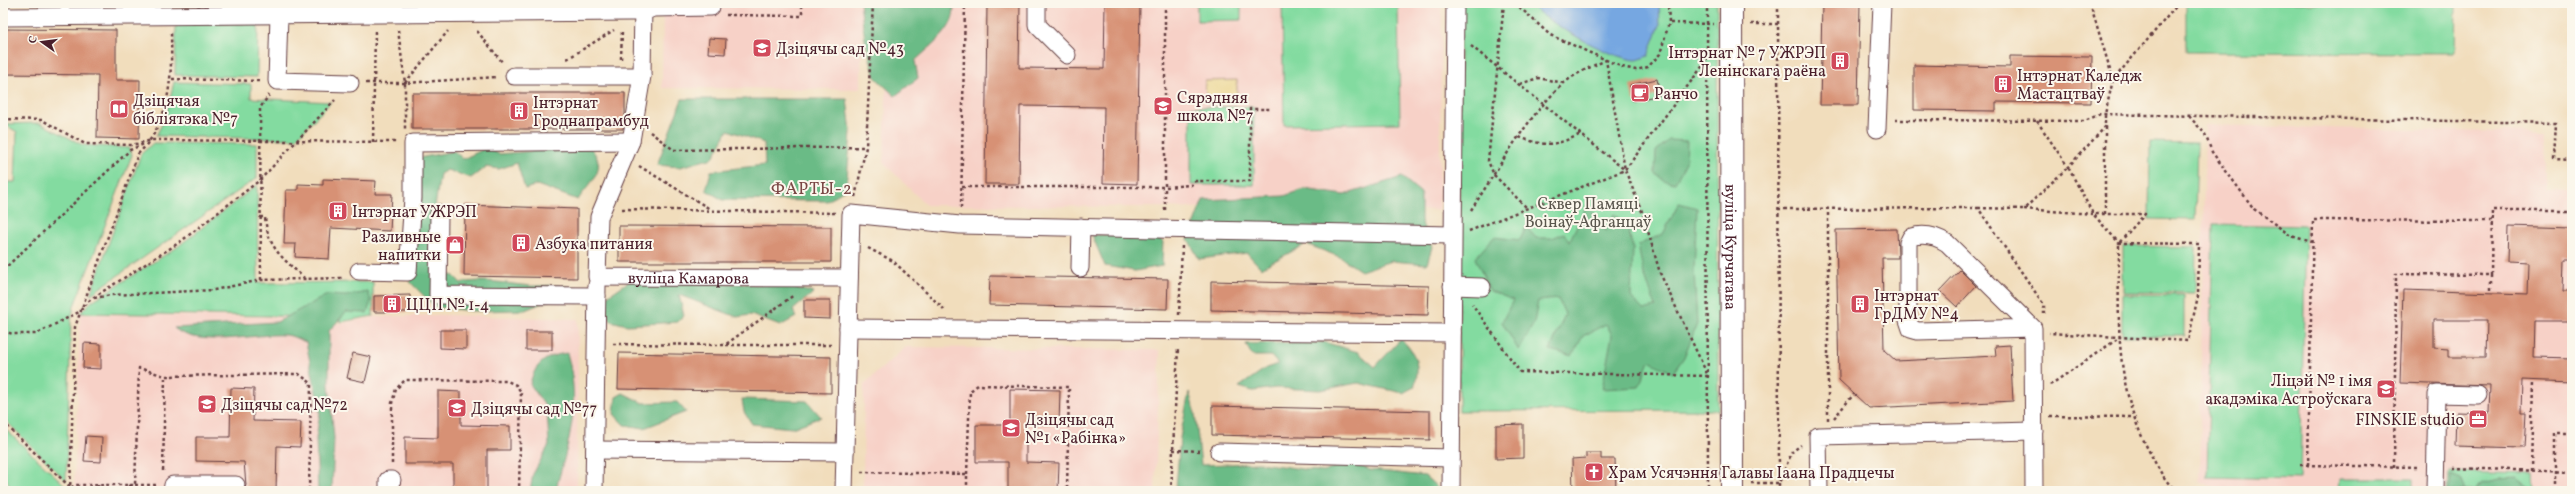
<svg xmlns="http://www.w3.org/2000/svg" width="2575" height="494" viewBox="0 0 2575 494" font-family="Vollkorn,serif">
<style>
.built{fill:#f7d1c7}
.green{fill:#83dba0;stroke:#667d66}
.forest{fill:#6abb86;stroke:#5a6d58}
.sand{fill:#eeda9e;stroke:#9c7c64}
.water{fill:#76a7e1;stroke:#606386}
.building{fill:#d79174;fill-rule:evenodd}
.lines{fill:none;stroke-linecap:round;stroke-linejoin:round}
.minor-casing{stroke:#633c41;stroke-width:19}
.major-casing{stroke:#633c41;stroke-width:24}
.path{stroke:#633c41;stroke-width:2.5;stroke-dasharray:3 3;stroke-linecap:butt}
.minor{stroke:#fff;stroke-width:17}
.major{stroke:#fff;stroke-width:22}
.labels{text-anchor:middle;stroke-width:4;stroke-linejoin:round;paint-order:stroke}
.poi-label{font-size:16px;fill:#4a1f2b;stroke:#fbf7ec;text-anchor:start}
.park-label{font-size:16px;fill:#5b574e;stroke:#fbf7ec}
.street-label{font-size:16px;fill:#4a1f2b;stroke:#fbf7ec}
.neighbourhood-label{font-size:17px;letter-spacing:1px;fill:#7b4745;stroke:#fbf7ec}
</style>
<rect width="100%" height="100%" fill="#fbf7ec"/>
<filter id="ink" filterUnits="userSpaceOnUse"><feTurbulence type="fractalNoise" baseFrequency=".025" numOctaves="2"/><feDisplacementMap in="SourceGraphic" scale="8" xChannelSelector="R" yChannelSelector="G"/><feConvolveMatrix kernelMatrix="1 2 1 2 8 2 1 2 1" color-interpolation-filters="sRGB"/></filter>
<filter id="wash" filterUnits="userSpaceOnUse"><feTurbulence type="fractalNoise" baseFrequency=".012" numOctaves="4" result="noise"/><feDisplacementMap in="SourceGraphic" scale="16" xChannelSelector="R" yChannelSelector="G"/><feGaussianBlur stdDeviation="0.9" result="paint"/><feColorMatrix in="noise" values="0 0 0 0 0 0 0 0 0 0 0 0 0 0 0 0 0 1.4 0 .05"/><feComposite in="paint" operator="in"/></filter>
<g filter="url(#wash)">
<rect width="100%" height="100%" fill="#f1ddbc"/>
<!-- built -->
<path class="built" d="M663,3H862L861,89L662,88Z
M889,3H1442L1439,210L926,205L884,163Z
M2205,125L2547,133L2545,190L2572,191V491H2221L2199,481Z
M80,314L337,318V324L375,317L443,315L578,319L577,491H74Z
M906,347L1160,350L1155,491H863L864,384Z"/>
<!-- green -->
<path class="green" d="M1197,3H1241V20L1197,21Z
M1282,3H1398L1400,123L1284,125Z
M1460,3H1717L1718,410L1459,411Z
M2186,3H2456L2455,53L2186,52Z
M176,22L258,24L257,77L175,75Z
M174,82L251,84V98L331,102L296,139L156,136L165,118Z
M1191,107H1254V185H1191Z
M40,123L83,145L130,148L132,155L74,306L71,321L66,481L3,418V182H15L17,132L4,124Z
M2150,142L2197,143L2195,220L2149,219Z
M153,143L257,144V178L90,295L141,154Z
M257,185L258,283L373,282V316L340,322V317L80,313L92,301L176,248Z
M2213,224L2306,226L2300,479L2207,477Z
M2123,246L2196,247L2195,293L2123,292Z
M2122,294L2184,295V336H2122Z
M3,427L67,487L63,491H12L3,472Z
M2448,472L2534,474L2535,491H2447Z
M2340,478H2413V491H2339Z"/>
<!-- forest -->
<path class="forest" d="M860,3H953C959,28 931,45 915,61L918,78L895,96L875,77L865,40Z
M682,99H847L851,132L846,189L827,201L723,200L706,190L711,171L765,165L764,143L728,130L713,158L680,167L657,165Z
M1669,140L1687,141L1686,162L1675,183L1663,180L1655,173L1656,151Z
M486,148L499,154L557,149L591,148C609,171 590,181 578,200L537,185L525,189L517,163L499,169L486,167L471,178L447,170L440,174L433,220L435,271L454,276L461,283C485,278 507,284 531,286C547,286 561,283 577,289L525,310L473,311L435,307L410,282L403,249L419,158L454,151L463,159Z
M1402,177L1421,193V221L1432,247L1427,264L1391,261L1361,271L1340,257L1306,244L1261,268L1247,253L1199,259L1188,239L1203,200L1284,196L1304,189L1344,195Z
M1679,203L1697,208L1694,270L1697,324L1684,357L1673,373L1649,361L1639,387L1602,389L1612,335L1606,324L1583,336L1572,356L1550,350L1565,314L1558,299L1538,301L1534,323L1519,351L1502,322L1513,300L1490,291L1475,258L1494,237L1520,240L1526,227L1536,238H1552L1564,233L1569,242L1587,205L1606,231L1614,214L1628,227L1633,249L1631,297L1643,310L1656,307L1643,271L1638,245L1663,234Z
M1146,234L1163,241L1162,266L1135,271L1105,266L1092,235Z
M631,280L786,285L813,293L793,310L796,317L780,326L751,315L737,317L679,295L684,316L678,322L627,325L611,321L600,301Z
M368,292L371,301L367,313L346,312L329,331V385L334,438L332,491H318L316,439L320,412L306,342C299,340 292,335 285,335C254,333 199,349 174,328L277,322L327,295L346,296Z
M1401,339C1416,353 1421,366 1414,387L1403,393L1358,383L1320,390L1276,388L1253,391L1239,387L1266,368L1278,364L1271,356H1252L1246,344L1324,342L1358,352L1375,367Z
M567,353C581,402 570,438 557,485L558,491H530L533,474L549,445L547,409L530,384C535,363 546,356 567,353Z
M1189,392L1195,413L1201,465L1260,463L1323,472L1351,462L1370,470L1425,476L1438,488L1437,491H1180L1176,488L1180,438Z
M623,393L643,403L677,402L686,412L644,428L624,425L614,414L616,397Z
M742,399L807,401L821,417L792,428L752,424L744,412Z
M2450,475L2461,479L2466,491H2449Z
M2517,478L2530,488L2529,491H2475L2481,483L2499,479Z"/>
<!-- sand -->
<path class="sand" d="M1237,80V101H1206L1205,81Z"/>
<!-- water -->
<path class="water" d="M1527,3H1659L1660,25L1648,56C1644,57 1640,60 1636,60C1608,58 1548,22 1527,3Z"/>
<g id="blocks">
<!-- building -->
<path class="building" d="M987,3H1020L1019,68L1104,69L1105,3H1140L1137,184L1103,183L1104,107L1020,106L1019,184H985Z
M1822,3H1860L1858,105H1820Z
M3,29L116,30V80H140L139,139L97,138L98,75L3,74Z
M709,38L726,39L725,54L708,53Z
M2010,56L2092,57L2091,103L1996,102V111L1914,110V65L2010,67Z
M1657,79L1660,95L1633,101L1630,85Z
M412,93H625V114L623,129H412Z
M323,179L376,181L375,194H392L390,231L331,228L329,259L295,257L296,244H284L286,190H298V184L323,185Z
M465,205L577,209V278L464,276Z
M619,226L831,227V262H619Z
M2509,226L2572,228V261H2563L2562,291H2572V321H2535L2534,357L2572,358V382L2522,380L2521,412H2526L2524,448L2455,446L2456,412L2489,413L2490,386L2400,383L2403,290L2528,294L2529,262L2508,261ZM2434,320H2487L2486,357H2448V349L2434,348Z
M1897,229L1898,258H1882L1884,350L1896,361L1996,356L1995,346L2010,345L2013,401L1869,408L1839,380L1836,230Z
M1960,270L1976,286L1957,307L1940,291Z
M990,276L1168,279L1167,309L989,305Z
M1211,281L1429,286L1428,315L1211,310Z
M410,295V312H374V296Z
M804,300H830V319L804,318Z
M440,330H466V349L440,348Z
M526,331H552V350H526Z
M84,343L101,344V369L83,368Z
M353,353L371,357L365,382L347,378Z
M619,353L831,357V393L618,389Z
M231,388L254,389L253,421L301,422L300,447L277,446L276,491H244L246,485L244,462L196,461V437H230Z
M1010,389L1060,390L1059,425L1026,424V462L1059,463L1058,491H1008V462H976V425H1010Z
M438,391L461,392V425L510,426V450H487V491H453V464H405V437L438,438Z
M1212,406L1430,411V440L1212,435Z
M1523,424V458L1496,459V425Z
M86,436L102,437L101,462L84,461Z
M1586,453H1601V459H1615L1616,491H1573L1572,459L1586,458Z"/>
</g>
</g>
<g filter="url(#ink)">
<use href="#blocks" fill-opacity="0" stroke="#633c41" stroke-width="1"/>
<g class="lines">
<!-- minor casing -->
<g class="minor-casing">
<g id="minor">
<path id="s1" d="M643,3L642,76L631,141L599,217L597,277L849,278"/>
<path d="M1037,3V25L1067,55"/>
<path d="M279,15L277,81L350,83"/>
<path d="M3,17L629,12H643L653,8L711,7"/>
<path d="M514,76H642"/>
<path d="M1877,129L1882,3"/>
<path d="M439,213L438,295L597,296"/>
<path d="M1080,268L1081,227"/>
<path d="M359,271L408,272L413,198V143L631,141"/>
<path d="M1452,286L1482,287"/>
<path d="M848,328L1452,333"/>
<path d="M2033,328L1918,331L1911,329L1908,320V243L1911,237C1924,233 1936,236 1947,243L2033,328L2034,491"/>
<path d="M595,450L845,452"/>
<path d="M1219,452L1451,458"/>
<path d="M172,491L173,485H236"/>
<path d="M388,491V480H392"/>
<path d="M594,491L597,285"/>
<path d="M844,491L851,214L960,225L1452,235"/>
<path d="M1451,491L1455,3"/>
<path d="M1819,491L1818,436L2034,431"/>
<path d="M2435,491L2437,394L2478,395"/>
</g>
</g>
<!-- major casing -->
<g class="major-casing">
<g id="major">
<path id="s2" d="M1731,3L1732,491"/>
</g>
</g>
<!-- path -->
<path class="path" d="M1165,3V213
M1504,3L1488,161L1494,175L1526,207
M1515,3L1550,35L1622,67L1636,70L1648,67L1660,54L1669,23L1668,3
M1707,3L1708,491
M1778,3L1779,491
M2090,3L2113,79
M726,15L802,16V3
M1670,23L1713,24
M1751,24H1778
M398,30L405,83V129
M477,31L503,63
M1471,46L1625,170
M567,59L614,30
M621,59L622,30
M172,79L261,81
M366,83H405L497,77
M405,83L448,31
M1520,84L1538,78L1564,83
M2189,116L2205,134L2212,152L2254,209L2291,236L2312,242
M3,119L42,120L85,144L132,145L152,140L396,142
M1895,120L2085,121L2100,114L2556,123L2554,159L2572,160
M2037,121L2068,167L2106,126
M650,132L674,150L866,147
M1519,137C1546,147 1555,146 1581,134
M373,142L375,31
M639,166L710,209
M962,187H1165L1191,185L1195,181H1250V109H1270
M855,197L866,147L873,3
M961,208L965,3
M1978,208L2024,209L2068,167L2093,214L2119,243L2199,244L2198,296L2188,341L2049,333
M622,209L835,213
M1778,209L1978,208L2044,305V314
M2024,209L2093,214H2145L2119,243C2119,317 2113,383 2149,451C2157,466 2163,479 2176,491
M1471,210C1499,168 1525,119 1563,84C1575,73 1591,67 1606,60L1625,170L1643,214L1660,273L1708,376L1520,372L1472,304
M2105,214V114L2113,80L2179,3
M260,217H265C268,249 282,257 304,278
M1469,231L1625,170L1707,60
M868,248L893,261L946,311
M3,270L130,150L146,143
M2491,275L2492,210H2572
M261,280L260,108L269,95
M94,298L111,295L214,290L261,280L343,278
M1179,315L1182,246
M3,331L13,334H36L79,312L91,299L180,242L260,180L335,100
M613,344L725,345L794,295
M726,345H831
M2050,385L2119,338
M2050,416L2134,417
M1834,418L1854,394
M1828,420V210
M3,422L70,487
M1173,450L1203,451
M392,464V403L396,389L405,380L507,381L516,385L521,392L519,491
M2300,465L2420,467
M2308,465L2313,220L2492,221
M2394,467L2396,274L2491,275V293
M2453,468L2572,472
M163,471L165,376
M2531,471L2533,381
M861,472L967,474V491
M967,474L970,391L978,385L1069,387L1067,491
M1751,483H1779L1792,452L1801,445
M98,485L99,491
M129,485L134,491
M135,485H157
M66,491L75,485H135L139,368L165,376L299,374L311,383L309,491
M70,491L75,327L138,154C171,122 172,76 171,33
M1171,491L1178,348
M2555,491V433H2572"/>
<!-- minor -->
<use href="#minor" class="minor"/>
<!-- major -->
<use href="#major" class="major"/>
</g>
</g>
<!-- icons -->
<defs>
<g id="school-square" transform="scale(1)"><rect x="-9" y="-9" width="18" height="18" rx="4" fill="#d1495b" stroke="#fbf7ec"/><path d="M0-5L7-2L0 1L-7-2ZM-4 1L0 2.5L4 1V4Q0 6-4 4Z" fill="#fff"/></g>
<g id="building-square" transform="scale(1)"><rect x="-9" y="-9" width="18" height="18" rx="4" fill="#d1495b" stroke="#fbf7ec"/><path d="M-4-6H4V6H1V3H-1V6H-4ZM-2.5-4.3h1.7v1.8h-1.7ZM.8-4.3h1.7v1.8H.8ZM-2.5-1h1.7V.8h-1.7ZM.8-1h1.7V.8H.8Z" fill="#fff"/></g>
<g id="cafe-square" transform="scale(1)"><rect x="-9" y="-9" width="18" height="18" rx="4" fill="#d1495b" stroke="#fbf7ec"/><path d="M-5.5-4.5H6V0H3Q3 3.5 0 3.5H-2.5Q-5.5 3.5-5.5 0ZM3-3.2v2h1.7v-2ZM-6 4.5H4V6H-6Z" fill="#fff"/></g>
<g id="library-square" transform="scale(1)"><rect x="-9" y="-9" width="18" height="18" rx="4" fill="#d1495b" stroke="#fbf7ec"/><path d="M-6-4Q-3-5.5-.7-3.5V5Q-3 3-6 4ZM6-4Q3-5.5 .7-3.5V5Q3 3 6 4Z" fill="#fff"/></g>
<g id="shop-square" transform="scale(1)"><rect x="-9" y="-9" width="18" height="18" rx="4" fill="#d1495b" stroke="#fbf7ec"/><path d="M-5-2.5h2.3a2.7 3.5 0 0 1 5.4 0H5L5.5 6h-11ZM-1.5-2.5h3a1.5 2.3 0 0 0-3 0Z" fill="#fff"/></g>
<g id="office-square" transform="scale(1)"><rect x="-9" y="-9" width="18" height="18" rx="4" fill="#d1495b" stroke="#fbf7ec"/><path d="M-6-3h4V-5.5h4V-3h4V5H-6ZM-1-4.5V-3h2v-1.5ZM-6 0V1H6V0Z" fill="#fff"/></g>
<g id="church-square" transform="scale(1)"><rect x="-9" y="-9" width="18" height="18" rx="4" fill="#d1495b" stroke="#fbf7ec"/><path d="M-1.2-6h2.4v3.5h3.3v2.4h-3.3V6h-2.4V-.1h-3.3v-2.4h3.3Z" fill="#fff"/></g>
</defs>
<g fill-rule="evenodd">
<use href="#school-square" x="762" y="48"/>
<use href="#building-square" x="1840" y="61"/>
<use href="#building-square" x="2003" y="84"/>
<use href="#cafe-square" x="1640" y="93"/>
<use href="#school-square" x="1163" y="106"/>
<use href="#library-square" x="119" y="109"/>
<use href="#building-square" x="519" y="111"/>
<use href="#building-square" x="338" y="211"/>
<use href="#building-square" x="521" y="243"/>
<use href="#shop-square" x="455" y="245"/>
<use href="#building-square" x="392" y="304"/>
<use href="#building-square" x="1860" y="304"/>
<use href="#school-square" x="2386" y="389"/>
<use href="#school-square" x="207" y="404"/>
<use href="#school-square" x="457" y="408"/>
<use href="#office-square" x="2478" y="419"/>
<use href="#school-square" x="1011" y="428"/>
<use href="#church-square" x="1594" y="472"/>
</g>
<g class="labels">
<!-- poi labels -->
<g class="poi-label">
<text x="776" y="54">Дзіцячы сад №43</text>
<text x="1826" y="58" text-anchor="end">Інтэрнат № 7 УЖРЭП<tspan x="1826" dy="18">Ленінскага раёна</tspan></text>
<text x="2017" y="81">Інтэрнат Каледж<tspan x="2017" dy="18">Мастацтваў</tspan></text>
<text x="1654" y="99">Ранчо</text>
<text x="1177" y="103">Сярэдняя<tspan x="1177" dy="18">школа №7</tspan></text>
<text x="133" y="106">Дзіцячая<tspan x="133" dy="18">бібліятэка №7</tspan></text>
<text x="533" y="108">Інтэрнат<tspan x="533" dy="18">Гроднапрамбуд</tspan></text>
<text x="352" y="217">Інтэрнат УЖРЭП</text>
<text x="441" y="242" text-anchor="end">Разливные<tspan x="441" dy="18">напитки</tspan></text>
<text x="535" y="249">Азбука питания</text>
<text x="1874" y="301">Інтэрнат<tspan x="1874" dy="18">ГрДМУ №4</tspan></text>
<text x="406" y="310">ЦЦП № 1-4</text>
<text x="2372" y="386" text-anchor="end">Ліцэй № 1 імя<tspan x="2372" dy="18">акадэміка Астроўскага</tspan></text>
<text x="221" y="410">Дзіцячы сад №72</text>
<text x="471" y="414">Дзіцячы сад №77</text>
<text x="1025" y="425">Дзіцячы сад<tspan x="1025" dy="18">№1 «Рабінка»</tspan></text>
<text x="2464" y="425" text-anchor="end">FINSKIE studio</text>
<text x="1608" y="478">Храм Усячэння Галавы Іаана Прадцечы</text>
</g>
<!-- park labels -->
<g class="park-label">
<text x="1588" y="209">Сквер Памяці<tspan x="1588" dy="18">Воінаў-Афганцаў</tspan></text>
</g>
<!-- street labels -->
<g class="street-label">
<text dy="6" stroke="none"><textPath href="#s2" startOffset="244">вуліца Курчатава</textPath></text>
<text dy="6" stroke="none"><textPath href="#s1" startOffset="373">вуліца Камарова</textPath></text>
</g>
<!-- neighbourhood labels -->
<g class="neighbourhood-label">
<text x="812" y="194">ФАРТЫ-2</text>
</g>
</g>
<!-- margin -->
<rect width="2575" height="494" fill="none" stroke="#fbf7ec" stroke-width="16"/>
<!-- north arrow -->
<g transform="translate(42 42) rotate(284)" stroke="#fbf7ec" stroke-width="3" paint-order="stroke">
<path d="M0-3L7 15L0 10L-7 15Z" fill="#4a1f2b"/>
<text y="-6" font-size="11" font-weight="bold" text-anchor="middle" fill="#4a1f2b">С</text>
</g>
</svg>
